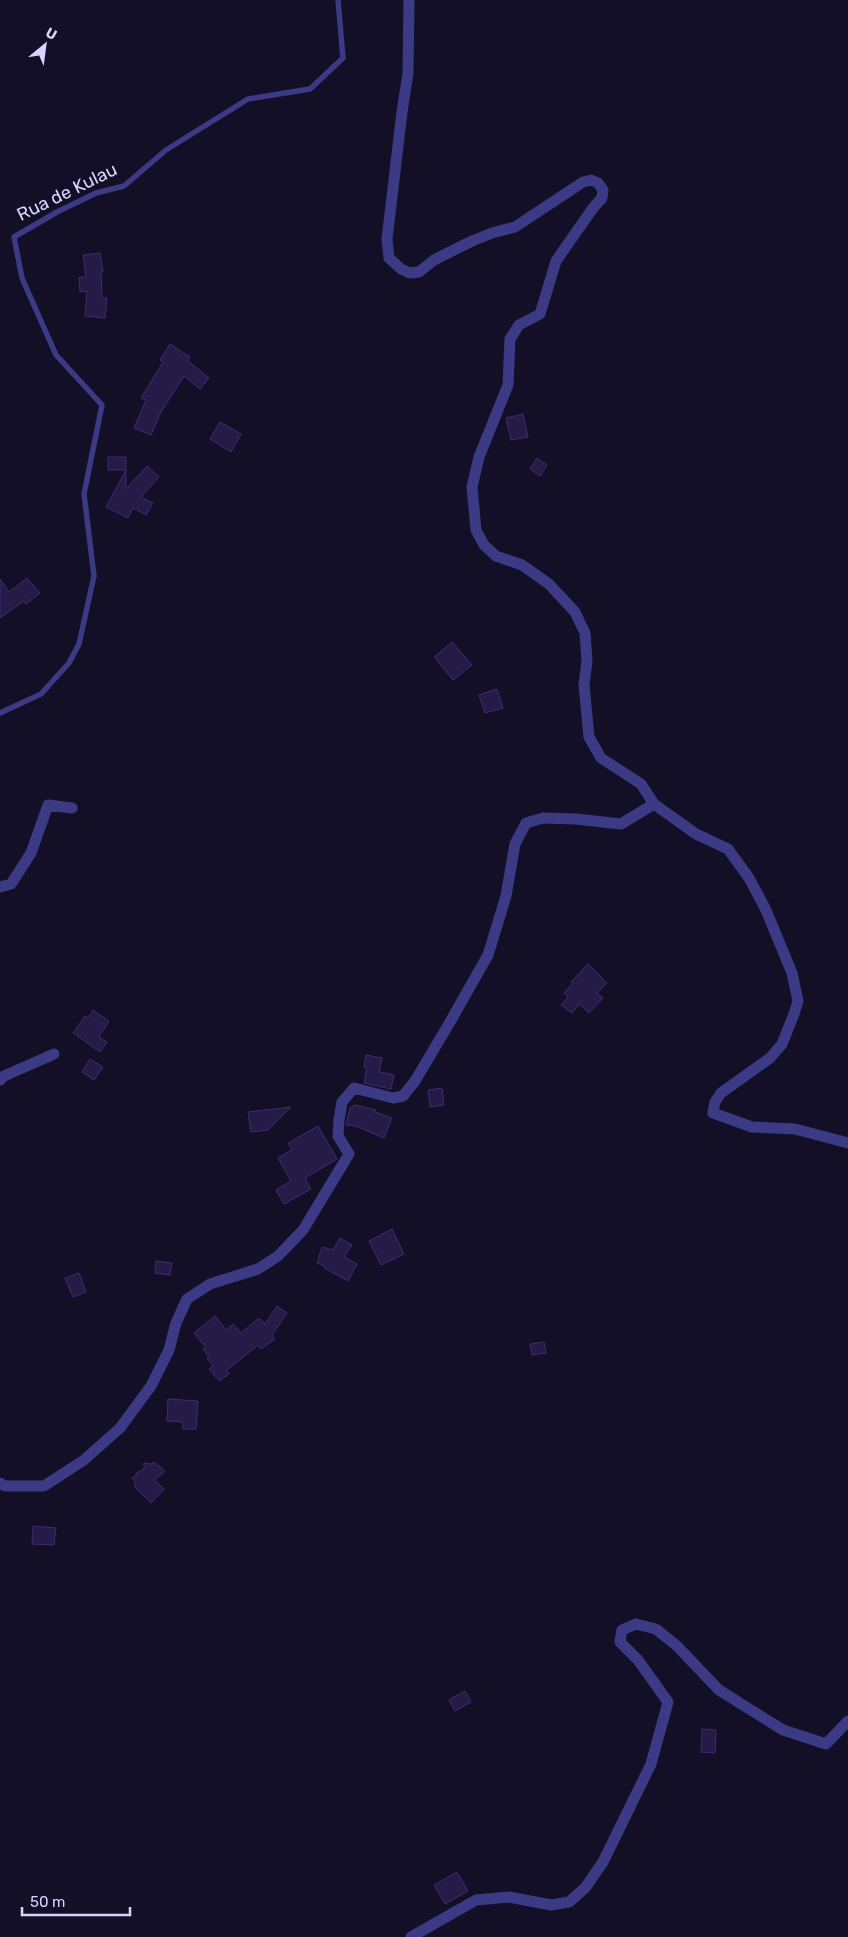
<svg xmlns="http://www.w3.org/2000/svg" width="848" height="1937" viewBox="0 0 848 1937" font-family="Rubik,sans-serif">
<style>
.building{fill:#241b47;stroke:#3b2d73}
.lines{fill:none;stroke-linecap:round;stroke-linejoin:round}
.service{stroke:#3d3a85;stroke-width:5.5}
.minor{stroke:#3d3a85;stroke-width:11}
.labels{text-anchor:middle;stroke-width:4.5;stroke-linejoin:round;paint-order:stroke}
.street-label{font-size:18px;fill:#d9d4ff;stroke:#130f26}
</style>
<rect width="100%" height="100%" fill="#130f26"/>
<!-- building -->
<path class="building" d="M100,253L103,272H101L102,298H107L105,318L85,316L87,291L80,292L79,277H86L83,255Z
M170,344L190,357L188,361L209,378L200,389L184,376L161,412L151,435L134,428L146,400L141,398L163,362L160,360Z
M523,414L528,437L511,440L506,418Z
M220,422L241,434L231,452L210,439Z
M108,457H126V470H108Z
M537,458L547,465L540,476L530,469Z
M147,466L159,477L141,497L153,503L146,515L133,508L128,518L106,507L126,470V489Z
M27,578L40,593L26,604L24,601L0,618V579L9,592Z
M452,642L472,665L453,680L434,657Z
M497,689L503,708L485,713L479,695Z
M588,964L607,983L597,993L603,998L589,1013L579,1004L572,1013L561,1005L568,997L564,993L573,983L571,982Z
M93,1010L109,1021L99,1037L107,1042L100,1052L73,1033L85,1016L88,1018Z
M366,1055L382,1058L379,1072L394,1075L391,1089L364,1083L367,1068L364,1067Z
M90,1059L103,1067L94,1080L82,1072Z
M442,1088L444,1105L430,1107L428,1090Z
M355,1105L376,1110L375,1112L392,1118L384,1138L356,1126L346,1125L350,1108Z
M291,1107L268,1130L251,1132L248,1112Z
M318,1126L337,1159L305,1178L311,1189L284,1204L276,1190L291,1181L278,1158L292,1150L288,1143Z
M392,1229L404,1254L381,1265L369,1241Z
M340,1238L352,1245L344,1257L357,1264L348,1281L324,1268L325,1266L317,1263L322,1247L333,1250Z
M156,1261L172,1263L170,1275L155,1273Z
M79,1273L86,1292L73,1297L65,1278Z
M277,1306L287,1313L272,1335L275,1339L261,1349L258,1345L226,1371L229,1374L219,1381L209,1369L213,1366L207,1358L209,1357L203,1349L206,1347L194,1333L215,1316L226,1330L233,1324L241,1333L259,1318L265,1324Z
M544,1342L546,1353L532,1355L530,1344Z
M168,1399L198,1401L196,1429H183V1422L167,1421Z
M154,1462L165,1471L155,1480L164,1489L151,1503L134,1486L136,1484L132,1478L136,1476V1473L144,1469V1463L152,1464Z
M33,1526L56,1528L54,1545L32,1544Z
M465,1691L471,1702L455,1711L449,1700Z
M702,1729L716,1730L715,1753L701,1752Z
M457,1872L468,1891L445,1904L434,1885Z"/>
<g class="lines">
<!-- service -->
<path class="service" d="M0,713L41,694L69,663L79,644L94,576L84,494L102,405L56,355L22,278L14,237L57,212L96,193L124,186L166,150L248,99L310,89L343,58L338,0"/>
<!-- minor -->
<path class="minor" d="M409,0L408,73L402,112L387,239L389,258L401,269L410,273L419,272L434,260L472,241L492,233L515,227L583,182L591,180L598,183L603,190L602,198L593,208L556,261L540,314L519,325L510,339L508,385L479,457L472,487L476,530L484,545L496,556L522,565L549,584L575,612L585,633L587,661L584,685L589,737L601,758L641,784L654,804L696,834L728,849L749,878L766,910L792,973L798,1001L794,1014L782,1044L770,1058L721,1093L715,1102L713,1113L752,1127L795,1129L848,1143
M0,887L11,884L31,853L48,805L72,808
M0,1080L4,1076L54,1054
M0,1483L5,1486H44L84,1460L120,1428L151,1386L169,1350L176,1323L187,1299L210,1284L258,1269L278,1256L303,1230L349,1154L338,1136L339,1120L342,1102L354,1088L393,1098L403,1096L415,1081L450,1022L488,955L506,896L515,844L526,823L543,818L576,819L621,824L654,804
M411,1937L476,1900L509,1897L551,1905L569,1902L585,1888L603,1862L651,1764L668,1702L638,1660L620,1642L622,1630L636,1624L656,1629L677,1646L719,1690L783,1730L826,1744L848,1721"/>
</g>
<g class="labels">
<!-- street labels -->
<g class="street-label">
<text transform="translate(67 192) rotate(-26)" y="6">Rua de Kulau</text>
</g>
</g>
<!-- north arrow -->
<g transform="translate(45 45) rotate(29)" stroke="#130f26" stroke-width="4" paint-order="stroke">
<path d="M0-4L9 19L0 12L-9 19Z" fill="#d9d4ff"/>
<text y="-8" font-size="14" font-weight="bold" text-anchor="middle" fill="#d9d4ff">U</text>
</g>
<!-- scale -->
<path d="M22 1907v8h108v-8" fill="none" stroke="#d9d4ff" stroke-width="2.5"/>
<text x="30" y="1907" font-size="15" fill="#d9d4ff" stroke="#130f26" stroke-width="4" paint-order="stroke">50 m</text>
</svg>
